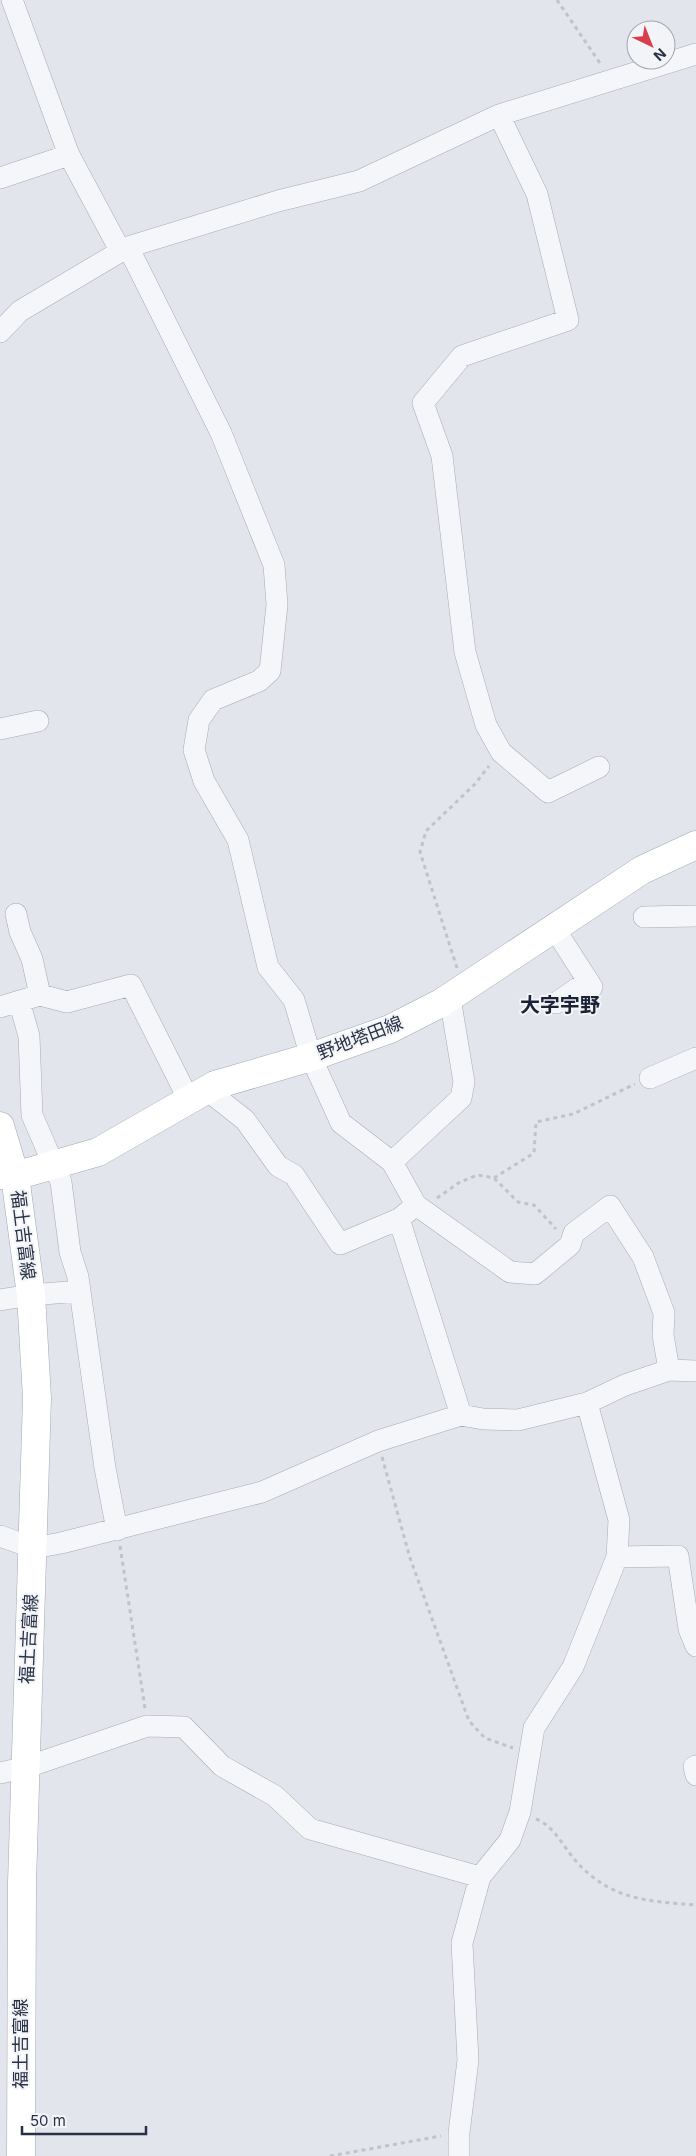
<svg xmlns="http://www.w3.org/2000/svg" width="696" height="2156" viewBox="0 0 696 2156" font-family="Inter,'Noto Sans JP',sans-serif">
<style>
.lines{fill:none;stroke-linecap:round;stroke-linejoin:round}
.minor-casing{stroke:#a6abb6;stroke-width:22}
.major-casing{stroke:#a0a8b8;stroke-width:29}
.path{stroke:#c0c3ca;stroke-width:3;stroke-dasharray:4 4;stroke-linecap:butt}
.minor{stroke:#f5f6f9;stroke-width:21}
.major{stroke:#fff;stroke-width:28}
.labels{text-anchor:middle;stroke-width:4;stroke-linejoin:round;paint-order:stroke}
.street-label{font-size:18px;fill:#283145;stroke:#f2f4f8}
.quarter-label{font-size:20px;font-weight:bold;fill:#1a2236;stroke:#f2f4f8}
</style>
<rect width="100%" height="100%" fill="#e2e5eb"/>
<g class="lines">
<!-- minor casing -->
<g class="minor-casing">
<path id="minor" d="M12,0L69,155L121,252
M499,115L537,194L568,320L462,356L423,403L442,456L465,652L486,725L501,752L548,792L599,767
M0,178L69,155
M128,247L221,433L274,565L277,605L270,671L259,681L213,700L199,720L194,750L204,781L238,840L268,967L294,1000L311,1057L341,1123L392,1162L416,1205L399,1219L461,1415
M0,332L20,311L128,247L278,201L359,181L499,115L696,54
M0,729L38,721
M16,914L20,932L32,959L40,995
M644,917L696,916
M554,928L592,987
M19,1001L29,1036L32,1115L61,1182L70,1252L78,1277L105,1468L117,1530
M556,1003L588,981
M0,1007L40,995L67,1002L131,985L189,1100
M650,1078L696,1058
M207,1090L245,1120L278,1166L294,1175L340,1244L399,1219
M392,1162L461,1098L464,1082L450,998
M416,1205L510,1272L535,1274L570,1245L574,1233L610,1206L643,1257L664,1313L663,1335L669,1370
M0,1300L31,1295L80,1291
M0,1536L34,1548L61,1543L262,1492L378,1441L461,1415L483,1419L518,1420L587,1403L625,1385L669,1370L696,1371
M617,1557L678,1556L689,1629L696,1646
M696,1766L694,1767L696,1775
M0,1773L27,1767L147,1726L184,1727L222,1766L275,1796L310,1829L480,1877
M459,2156V2133L468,2060L462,1943L480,1877L510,1840L520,1812L534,1728L573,1667L617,1557L619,1520L587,1403"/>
</g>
<!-- major casing -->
<g class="major-casing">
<path id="major" d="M0,1126L15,1176L21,1221L31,1295L37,1398L22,1883L21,2156
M0,1175L15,1176L98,1152L215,1085L311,1057L390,1029L441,1003L642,870L696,845"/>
</g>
<!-- path -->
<path class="path" d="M557,0L602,66
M457,968L420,852L426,831L475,784L489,766
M494,1178L534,1153L536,1122L573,1114L635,1084
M437,1198L460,1182L478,1175L494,1178L518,1202L534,1205L556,1229
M382,1457L410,1558L469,1721L485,1738L513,1748
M120,1546L145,1708
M536,1819C554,1826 562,1845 575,1860C610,1900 646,1901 696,1905
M330,2156L441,2136"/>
<!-- minor -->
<use href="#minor" class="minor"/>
<!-- major -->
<use href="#major" class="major"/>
</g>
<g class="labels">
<!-- street labels -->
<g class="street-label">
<text transform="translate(360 1038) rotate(-21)" y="6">野地塔田線</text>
<text transform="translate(23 1235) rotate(83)" y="6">福土吉富線</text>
<text transform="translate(29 1639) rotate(-87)" y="6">福土吉富線</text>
<text transform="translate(21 2044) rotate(-90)" y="6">福土吉富線</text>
</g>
<!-- quarter labels -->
<g class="quarter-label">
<text x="560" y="1012">大字宇野</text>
</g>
</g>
<!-- north arrow -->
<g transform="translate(651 45) rotate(137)"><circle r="24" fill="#f2f4f8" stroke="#a1a6b0"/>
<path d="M0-4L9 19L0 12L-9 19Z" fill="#da3d4c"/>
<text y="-8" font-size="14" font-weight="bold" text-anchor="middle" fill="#283145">N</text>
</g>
<!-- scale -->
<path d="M22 2126v8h124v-8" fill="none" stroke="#283145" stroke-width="2.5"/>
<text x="30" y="2126" font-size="15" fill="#283145" stroke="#f2f4f8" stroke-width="4" paint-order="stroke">50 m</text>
</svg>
